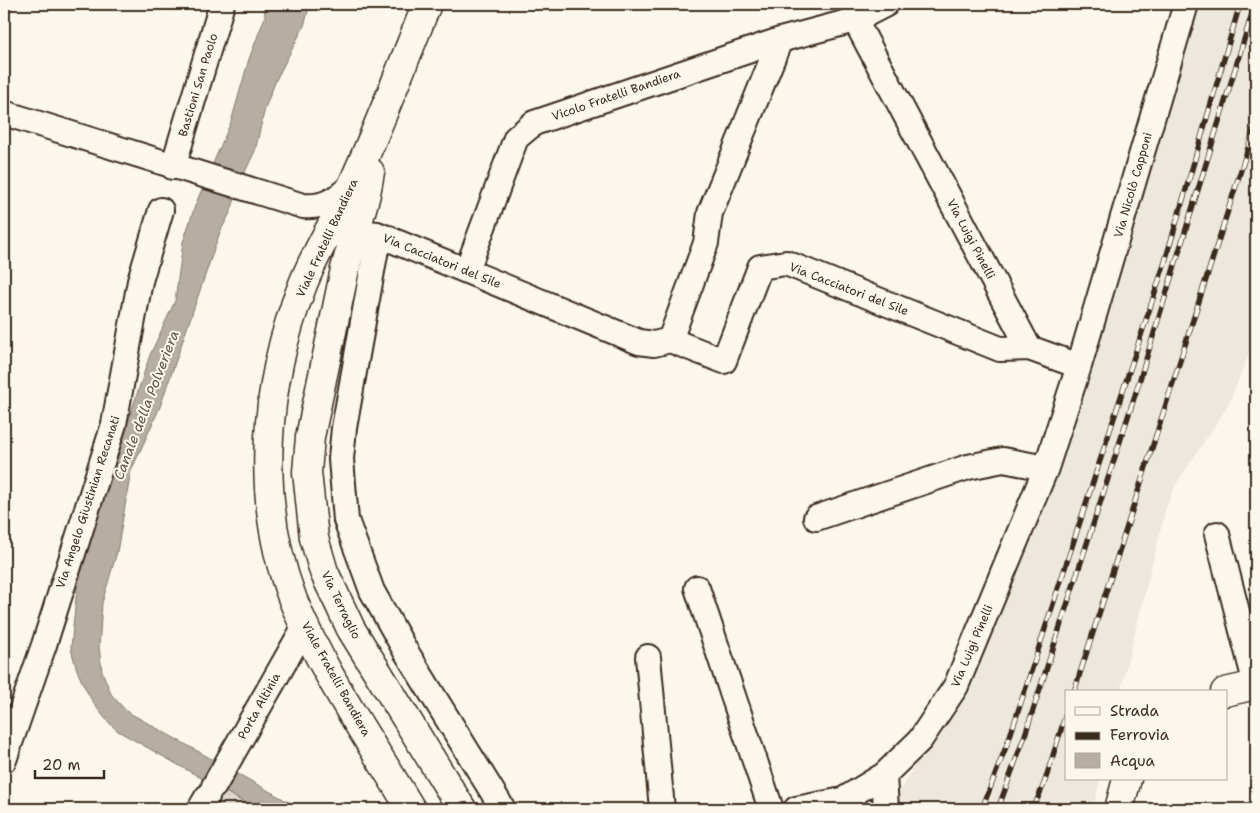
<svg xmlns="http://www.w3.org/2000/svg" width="1260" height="813" viewBox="0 0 1260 813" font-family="'Shantell Sans',sans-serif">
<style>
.built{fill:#ede8dd}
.park{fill:url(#park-dots);stroke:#8d8276}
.water{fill:#b6aea2;stroke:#85796d}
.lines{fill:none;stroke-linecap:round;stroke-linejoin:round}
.street-casing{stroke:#3b2a1e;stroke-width:28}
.secondary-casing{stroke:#3b2a1e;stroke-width:31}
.primary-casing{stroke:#3b2a1e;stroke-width:31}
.street{stroke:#fbf7ec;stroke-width:24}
.secondary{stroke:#fbf7ec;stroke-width:28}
.primary{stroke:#fbf7ec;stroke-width:28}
.rail-casing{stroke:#3b2a1e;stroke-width:5.5}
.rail{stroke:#fbf7ec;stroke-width:4;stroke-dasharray:11;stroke-linecap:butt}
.labels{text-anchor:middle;stroke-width:4;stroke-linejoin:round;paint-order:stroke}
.street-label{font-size:12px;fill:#3b2a1e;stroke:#fbf7ec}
.water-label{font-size:14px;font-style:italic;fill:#605246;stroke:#fbf7ec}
</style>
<defs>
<pattern id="park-dots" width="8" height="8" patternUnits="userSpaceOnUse" patternTransform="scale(1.25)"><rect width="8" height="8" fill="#dfd9ce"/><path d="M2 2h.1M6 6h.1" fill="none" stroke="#c0bab0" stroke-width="1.8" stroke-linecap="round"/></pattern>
</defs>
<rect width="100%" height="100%" fill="#fbf7ec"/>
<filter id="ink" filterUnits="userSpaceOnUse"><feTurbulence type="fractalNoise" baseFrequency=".02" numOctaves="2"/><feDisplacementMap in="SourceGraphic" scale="10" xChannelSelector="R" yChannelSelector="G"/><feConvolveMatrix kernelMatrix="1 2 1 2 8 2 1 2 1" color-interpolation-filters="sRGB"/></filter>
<g filter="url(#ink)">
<!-- built -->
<path class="built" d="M1191,4H1256V336L1228,406L1176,484L1166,508L1120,692H1066V779H1100L1093,809H890L903,784L966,686L1002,611Z"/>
<!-- park -->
<path class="park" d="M220,789L256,809H208Z"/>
<!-- water -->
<path class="water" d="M264,4H310L304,26L276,80L265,108L255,151L243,176L230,213L220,232L160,407L131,471L117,552L102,603L99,647L102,671L111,694L126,711L301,809H256L118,731C95,712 76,677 71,647L79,569L150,355L175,301L183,242L196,203L231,122L249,59L265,17Z"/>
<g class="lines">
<!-- street casing -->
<g class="street-casing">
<path id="street" d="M855,20L1029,348L1079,366
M4,113L303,206C324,208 337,199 352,185
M173,167L222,4
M354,238L368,233L377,234L639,342L654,344L670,340L724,361L760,267L786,263L1000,349L1029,348
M389,238L379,244L376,249L344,428L341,459L346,520L372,591L405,650L503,809
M467,270L516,138L534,123L780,40L855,20L886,4
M670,340L706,243L710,213L780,40
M816,518L968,467L1003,460L1046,468
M1217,534L1256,685
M697,588L771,809
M648,657L662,809
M4,760L44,645L114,424L140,281L161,210
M884,775L886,809
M214,786L305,626
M200,809L207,797
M796,809L843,800L884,775L920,740L956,686L1046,468L1079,366L1186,4"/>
</g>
<!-- secondary casing -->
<g class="secondary-casing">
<path id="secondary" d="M1225,692L1256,685
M1119,809L1127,779"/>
</g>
<!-- primary casing -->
<g class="primary-casing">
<path id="primary" d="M370,172L366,194L345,269L310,437L307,472L314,538L324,572L351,629L462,809
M411,809C370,741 323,674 293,600C254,499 264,383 303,284C316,251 335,221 350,190C378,129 402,66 427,4"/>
</g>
<!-- street -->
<use href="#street" class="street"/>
<!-- secondary -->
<use href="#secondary" class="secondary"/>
<!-- primary -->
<use href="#primary" class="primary"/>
<!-- rail casing -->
<g class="rail-casing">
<path id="rail" d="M1074,692L1256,123
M982,809L1009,739L1164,265L1240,4
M998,809L1024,738L1136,392L1255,4
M1033,809L1044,784L1066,714"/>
</g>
<!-- rail -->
<use href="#rail" class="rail"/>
</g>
</g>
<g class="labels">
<!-- street labels -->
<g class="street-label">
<text transform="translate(198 85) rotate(-73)" y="4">Bastioni San Paolo</text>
<text transform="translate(616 95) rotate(-19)" y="4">Vicolo Fratelli Bandiera</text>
<text transform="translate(1133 185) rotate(-74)" y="4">Via Nicolò Capponi</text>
<text transform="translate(327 238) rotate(-65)" y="4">Viale Fratelli Bandiera</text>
<text transform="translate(971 239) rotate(62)" y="4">Via Luigi Pinelli</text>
<text transform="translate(442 261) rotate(22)" y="4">Via Cacciatori del Sile</text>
<text transform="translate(849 289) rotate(21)" y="4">Via Cacciatori del Sile</text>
<text transform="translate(88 502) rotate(-72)" y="4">Via Angelo Giustinian Recanati</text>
<text transform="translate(341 605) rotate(64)" y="4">Via Terraglio</text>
<text transform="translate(972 646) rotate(-67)" y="4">Via Luigi Pinelli</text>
<text transform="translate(336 679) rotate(61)" y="4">Viale Fratelli Bandiera</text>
<text transform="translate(259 706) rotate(-61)" y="4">Porta Altinia</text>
</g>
<!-- water labels -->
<g class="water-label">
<text transform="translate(146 405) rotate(-69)" y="5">Canale della Polveriera</text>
</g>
</g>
<!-- margin -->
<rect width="1260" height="813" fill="none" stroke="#fbf7ec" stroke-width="20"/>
<rect x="10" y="10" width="1240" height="793" fill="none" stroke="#3b2a1e" stroke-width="2" filter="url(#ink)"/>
<!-- legend -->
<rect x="1065" y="690" width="162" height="90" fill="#fbf7ec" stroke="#aea59a"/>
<rect x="1075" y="707" width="25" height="8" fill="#fbf7ec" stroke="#aea59a"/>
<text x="1110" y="716" font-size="15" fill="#3b2a1e">Strada</text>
<rect x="1075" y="732" width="25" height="8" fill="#3b2a1e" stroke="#aea59a"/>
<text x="1110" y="740" font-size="15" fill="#3b2a1e">Ferrovia</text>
<rect x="1075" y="753" width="25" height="15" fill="#b6aea2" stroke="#aea59a"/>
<text x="1110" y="766" font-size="15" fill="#3b2a1e">Acqua</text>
<!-- scale -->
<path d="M35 770v8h69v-8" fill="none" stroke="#3b2a1e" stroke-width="2.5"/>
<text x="42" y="770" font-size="15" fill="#3b2a1e" stroke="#fbf7ec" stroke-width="4" paint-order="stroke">20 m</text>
</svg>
